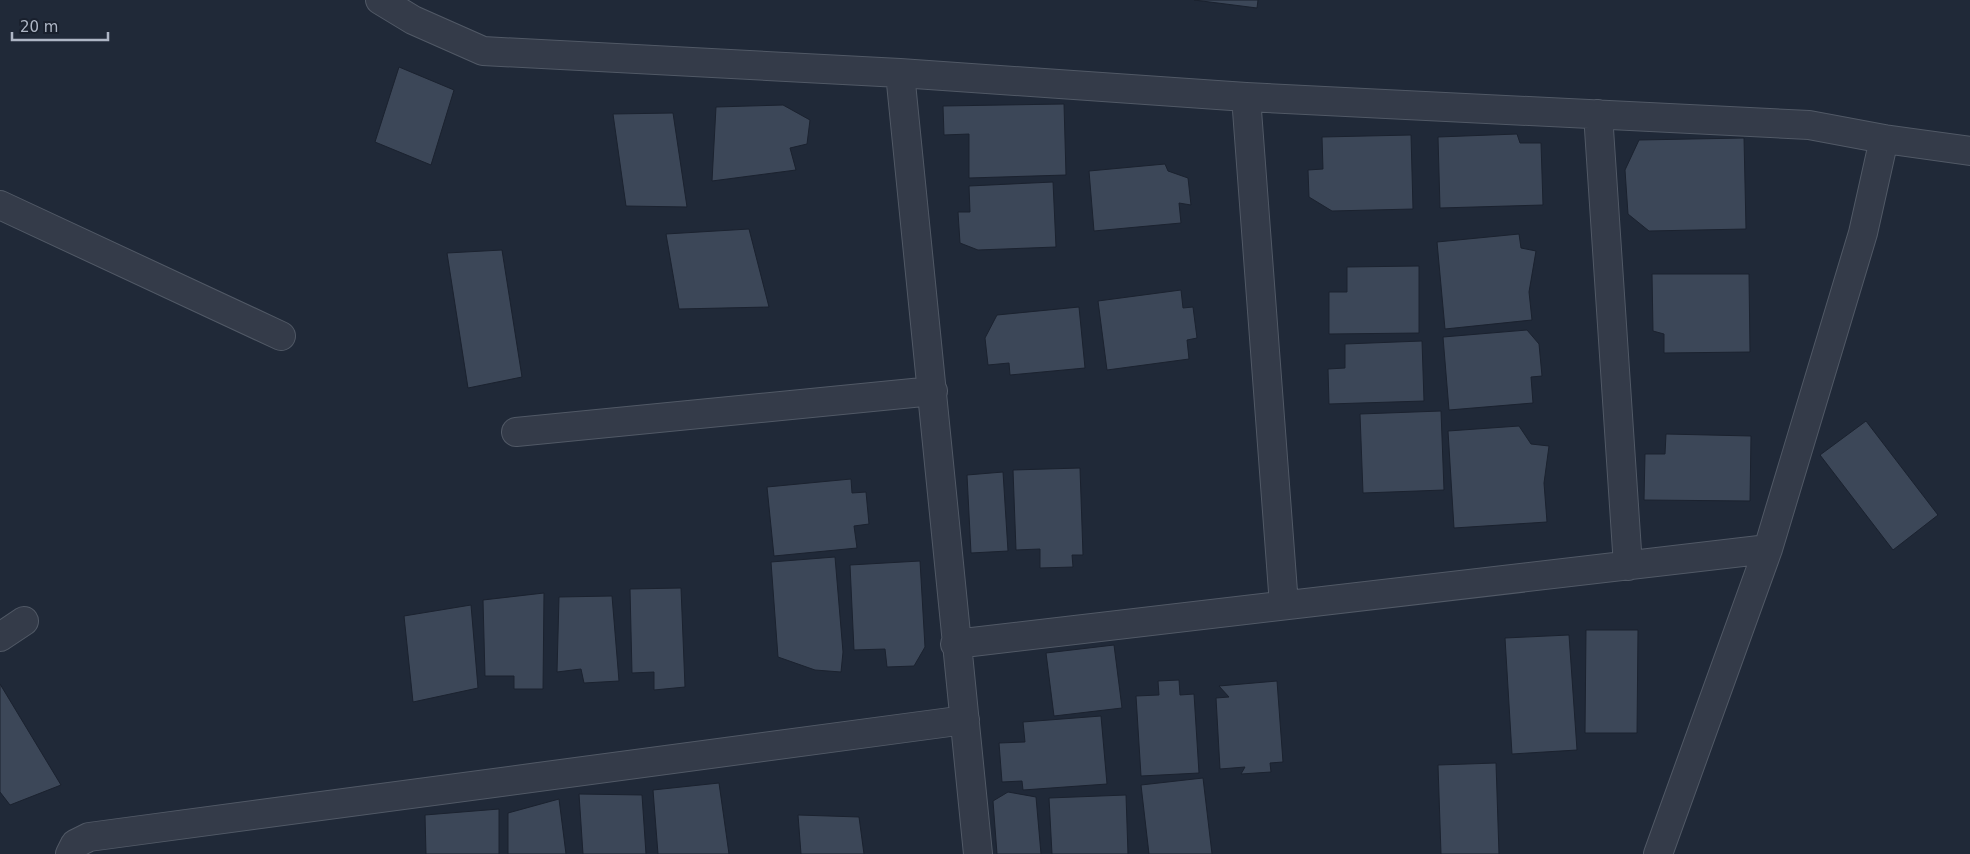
<svg xmlns="http://www.w3.org/2000/svg" width="1970" height="854" viewBox="0 0 1970 854" font-family="'DejaVu Sans',sans-serif">
<style>
.building{fill:#3c4758;stroke:#1b222f}
.lines{fill:none;stroke-linecap:round;stroke-linejoin:round}
.street-casing{stroke:#515966;stroke-width:30}
.street{stroke:#343b49;stroke-width:28}
</style>
<rect width="100%" height="100%" fill="#202938"/>
<!-- building -->
<path class="building" d="M1194,0H1258L1257,8Z
M399,67L454,90L431,165L375,142Z
M1064,104L1066,175L969,178V134L944,135L943,106Z
M783,105L810,120L807,144L790,148L796,170L712,181L716,107Z
M673,113L687,207L626,206L613,114Z
M1517,134L1520,143H1541L1543,205L1440,208L1438,137Z
M1411,135L1413,209L1332,211L1309,197L1308,170L1323,169L1322,137Z
M1744,138L1746,229L1649,231L1628,214L1625,170L1639,140Z
M1165,164L1168,171L1188,178L1191,205L1179,203L1181,223L1094,231L1089,171Z
M1053,182L1056,247L978,250L960,243L958,212H970L969,186Z
M749,229L769,307L679,309L666,234Z
M1519,234L1521,248L1536,251L1529,292L1532,320L1445,329L1437,242Z
M502,250L522,377L468,388L447,253Z
M1419,266V333L1329,334V292H1347V267Z
M1652,274H1749L1750,352L1664,353V334L1653,331Z
M1181,290L1183,308L1193,307L1197,338L1187,340L1189,359L1107,370L1098,301Z
M1079,307L1085,368L1010,375L1009,363L988,365L985,338L997,315Z
M1527,330L1539,344L1542,376L1531,377L1533,403L1449,410L1443,337Z
M1422,341L1424,401L1329,404L1328,369L1345,368V344Z
M1441,411L1444,490L1363,493L1360,414Z
M1866,421L1938,515L1893,550L1820,455Z
M1519,426L1531,444L1549,446L1544,483L1547,522L1454,528L1448,431Z
M1666,434L1751,436L1750,501L1644,500L1645,454H1665Z
M1080,468L1083,555H1072L1073,567L1040,568V549L1016,550L1013,470Z
M1003,472L1008,551L971,553L967,475Z
M851,479L852,493L866,492L869,524L854,526L857,548L774,556L767,487Z
M835,557L843,652L841,672L815,670L778,657L771,562Z
M920,561L925,647L914,666L887,667L885,649L854,650L850,565Z
M681,588L685,687L654,690V672L632,673L630,589Z
M544,593L543,689H514V676H485L483,600Z
M612,596L619,681L584,683L581,669L557,672L559,597Z
M471,605L478,688L413,702L404,616Z
M1586,630H1638L1637,733H1585Z
M1569,635L1577,750L1512,754L1505,638Z
M1114,645L1122,708L1054,716L1046,653Z
M1179,680L1180,695L1194,694L1199,773L1141,776L1136,696L1159,695L1158,681Z
M1277,681L1283,762L1270,763L1271,772L1241,774L1245,767L1220,769L1216,698L1229,697L1219,686Z
M0,684L61,785L10,805L0,792Z
M1101,716L1107,784L1023,790L1022,781L1002,782L999,743L1025,742L1023,722Z
M1496,763L1499,854H1441L1438,765Z
M1203,778L1212,854H1149L1141,785Z
M719,783L729,854H658L653,790Z
M1008,792L1036,797L1041,854H997L993,801Z
M579,794L642,795L646,854H583Z
M1126,795L1128,854H1052L1049,798Z
M559,799L566,854H508V813Z
M499,809V854H426L425,815Z
M798,815L859,817L864,854H801Z"/>
<g class="lines">
<!-- street casing -->
<g class="street-casing">
<path id="street" d="M380,0L413,20L483,51L900,73L1246,97L1809,125L1884,139L1970,151
M900,73L978,854
M1246,97L1284,605
M1598,114L1628,566
M0,205L281,336
M516,432L933,391
M0,637L24,621
M955,644L1768,549
M70,854L75,844L89,837L965,720
M1658,854L1768,549L1863,233L1884,139"/>
</g>
<!-- street -->
<use href="#street" class="street"/>
</g>
<!-- scale -->
<path d="M12 32v8h96v-8" fill="none" stroke="#aeb6c5" stroke-width="2.5"/>
<text x="20" y="32" font-size="15" fill="#aeb6c5" stroke="#19202d" stroke-width="4" paint-order="stroke">20 m</text>
</svg>
